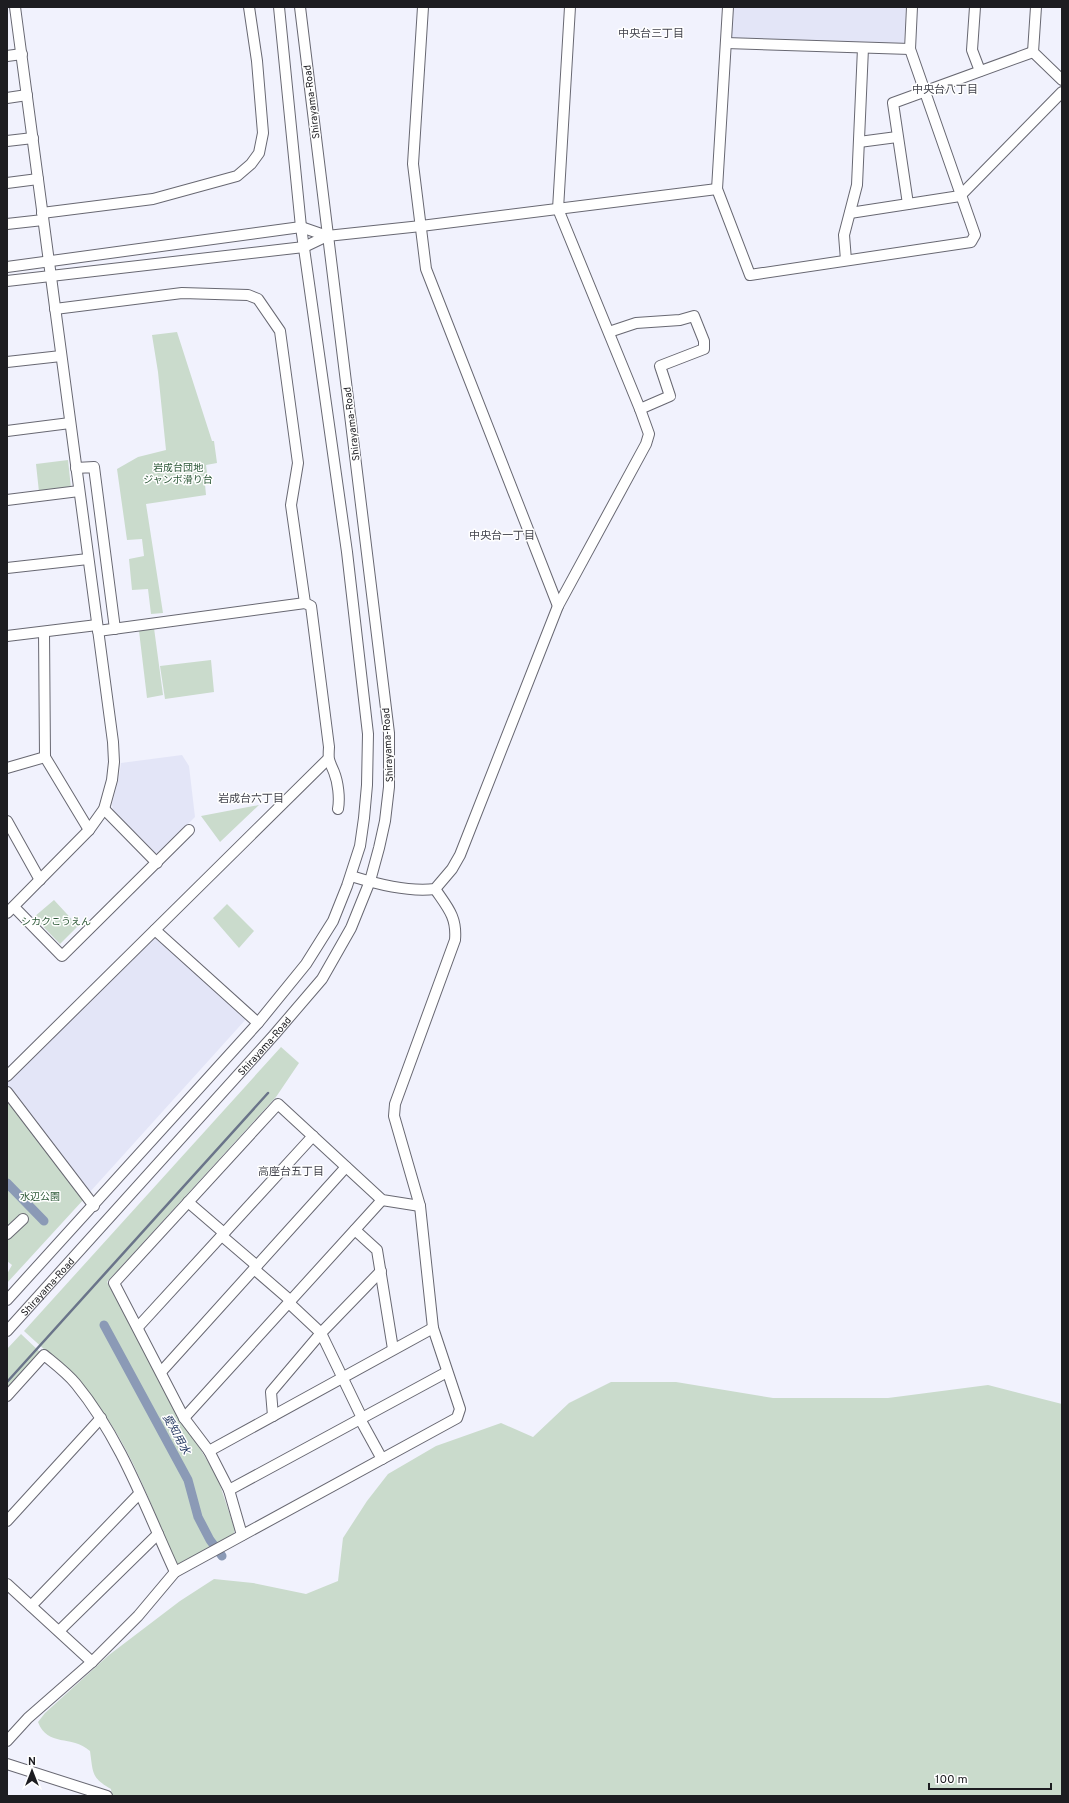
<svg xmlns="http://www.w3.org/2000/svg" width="1069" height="1803" viewBox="0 0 1069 1803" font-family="Overpass,'Noto Sans JP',sans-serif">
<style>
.built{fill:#e3e5f7}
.green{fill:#cadbcc}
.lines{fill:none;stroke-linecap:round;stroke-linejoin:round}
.stream{stroke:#6a7489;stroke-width:2.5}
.canal{stroke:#8b9ab6;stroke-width:9}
.minor-casing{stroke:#686872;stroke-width:12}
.minor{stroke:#fff;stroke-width:10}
.labels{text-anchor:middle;stroke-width:3;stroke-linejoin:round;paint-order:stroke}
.street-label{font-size:10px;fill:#1d1d21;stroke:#fff}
.park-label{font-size:10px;fill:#2b5736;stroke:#fff}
.neighbourhood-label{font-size:11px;fill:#43444d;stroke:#fff}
.water-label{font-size:11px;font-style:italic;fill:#273b63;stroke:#fff}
</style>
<rect width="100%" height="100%" fill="#f1f2fd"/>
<!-- built -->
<path class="built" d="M731,7H906L904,42L902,45L732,40L729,37Z
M182,755L189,766L195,817L159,853H155L113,810L112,804L119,777L121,763Z
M153,937H157L247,1018L89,1193L7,1086V1081Z"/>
<!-- green -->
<path class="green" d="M177,332L212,441H214L217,463L206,465L207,473L204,474L206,495L146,504L163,613L151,614L148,589L132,590L129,559L144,556L142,539L127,540L117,469L138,457L166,450L158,372L152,335Z
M68,460L71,488L39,492L36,464Z
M154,628L163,695L147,698L139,631Z
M211,660L214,692L165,699L160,666Z
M259,805L220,842L201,816Z
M54,900L78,926L60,944L34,917Z
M227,904L254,931L239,948L213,918Z
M281,1047L299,1063L276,1097L107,1282L164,1387L218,1479L235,1530L233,1535L179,1564L176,1563C153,1511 134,1454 100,1408C78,1378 51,1356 24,1331Z
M7,1099L84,1199L7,1283V1274L12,1265L7,1261V1239L21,1223L7,1229Z
M21,1334L41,1353L7,1391V1349Z
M611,1382H676L773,1398H888L988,1385L1062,1404V1796H112L111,1789C91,1778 93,1772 90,1751C71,1734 48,1748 38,1722L45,1713L109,1655L180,1601L214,1579L253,1583L306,1594L338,1581L343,1538L367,1501L388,1474L436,1446L501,1423L533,1437L569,1403Z"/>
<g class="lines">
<!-- stream -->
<path class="stream" d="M7,1382L268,1093"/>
<!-- canal -->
<path class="canal" d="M7,1183L44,1221
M104,1325L188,1480L198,1517L210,1540L222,1556"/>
<!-- minor casing -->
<g class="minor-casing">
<g id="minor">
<path d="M423,7L413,164L426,269L558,606"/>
<path d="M728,7L717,189L750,275L971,242L975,235L910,49L912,7"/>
<path d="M975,7L972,50L980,71"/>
<path d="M1036,7L1033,52L1062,80"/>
<path d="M726,43L910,49"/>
<path d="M7,56L22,54"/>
<path d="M7,98L27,95"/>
<path d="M7,141L33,138"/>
<path d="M859,142L897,137"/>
<path d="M7,183L38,179"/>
<path d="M908,204L893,103L1033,52"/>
<path d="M42,213L153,199L237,176L251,164L259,153L263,133L257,61L249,7"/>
<path d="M850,213L960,196L1062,92"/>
<path d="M7,224L43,220"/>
<path d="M846,260L844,235L857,185L863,48"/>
<path d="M7,267L301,227L327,236"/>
<path d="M7,281L304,247L327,236L421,226L717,189"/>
<path d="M55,309L182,293L248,295L258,299L280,331L298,463L291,505L305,603L311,606L329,747C328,761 329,760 334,772C338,782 340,798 338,809"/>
<path d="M609,332L636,323L680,320L694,316L704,341V349L660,366L670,396L640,409"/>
<path d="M7,362L61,356"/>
<path d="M7,431L70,423"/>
<path d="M76,468L94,467L115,629"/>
<path d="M7,500L79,491"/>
<path d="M7,568L88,559"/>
<path d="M98,631L305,603"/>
<path d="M44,632L45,757L89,830"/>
<path d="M7,636L97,625"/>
<path d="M7,768L45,757"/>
<path d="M104,809L157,863"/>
<path d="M7,821L40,880"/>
<path d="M351,876C377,884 407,892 435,889L452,869L460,855L558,606L646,444L649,434L640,409L558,209L570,7"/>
<path d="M14,907L62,956L189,830"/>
<path d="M7,913L89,830L104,809L112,780L114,762L113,742L15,7"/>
<path d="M155,930L258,1023"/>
<path d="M7,1076L328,759"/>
<path d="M7,1092L94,1206"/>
<path d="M188,1202L224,1233"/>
<path d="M355,1230L377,1250L393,1349"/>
<path d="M7,1234L23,1219"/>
<path d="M222,1236L257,1266"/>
<path d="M254,1269L291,1301"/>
<path d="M7,1300L258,1023L306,964L333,921L347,886L360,846L364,818L367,785L368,734L347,552L301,227L279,7"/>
<path d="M289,1303L321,1333L362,1418"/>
<path d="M138,1327L313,1136"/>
<path id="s1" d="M7,1331L274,1035L322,979L351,928L370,881L379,848L385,821L389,787V733L300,7"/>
<path d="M161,1372L346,1167"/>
<path d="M7,1396L44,1355C55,1364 67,1373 76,1384C121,1439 145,1507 175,1572"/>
<path d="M273,1416L271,1392L321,1333L381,1271"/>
<path d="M184,1418L382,1200"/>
<path d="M360,1419L382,1459"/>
<path d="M209,1451L433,1328"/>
<path d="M229,1490L447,1372"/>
<path d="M7,1521L101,1418"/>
<path d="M242,1535L229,1490L209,1451L184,1418L114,1283L278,1104L382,1200L420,1206"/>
<path d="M7,1584L92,1662"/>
<path d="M31,1606L139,1494"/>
<path d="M59,1631L158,1534"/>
<path d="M7,1741L28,1718L92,1662L138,1616L175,1572L457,1418L460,1409L433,1328L420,1206L394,1116L395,1104L455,940C457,917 448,908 435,889"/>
<path d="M7,1764L107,1796"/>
</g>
</g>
<!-- minor -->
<use href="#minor" class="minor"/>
</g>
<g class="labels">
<!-- street labels -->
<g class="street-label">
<text transform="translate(311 102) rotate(-97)" y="4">Shirayama-Road</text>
<text transform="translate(351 424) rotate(-97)" y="4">Shirayama-Road</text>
<text transform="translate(387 745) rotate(-93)" y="4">Shirayama-Road</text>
<text dy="4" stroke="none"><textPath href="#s1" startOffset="384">Shirayama-Road</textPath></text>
<text dy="4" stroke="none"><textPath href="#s1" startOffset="60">Shirayama-Road</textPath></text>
</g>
<!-- park labels -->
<g class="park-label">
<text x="178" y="471">岩成台団地<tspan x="178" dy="12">ジャンボ滑り台</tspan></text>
<text x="56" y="925">シカクこうえん</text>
<text x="40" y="1200">水辺公園</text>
</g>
<!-- neighbourhood labels -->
<g class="neighbourhood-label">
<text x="651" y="37">中央台三丁目</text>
<text x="945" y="93">中央台八丁目</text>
<text x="502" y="539">中央台一丁目</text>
<text x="251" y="802">岩成台六丁目</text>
<text x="291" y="1175">高座台五丁目</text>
</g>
<!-- water labels -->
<g class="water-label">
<text transform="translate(177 1434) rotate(61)" y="4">愛知用水</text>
</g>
</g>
<!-- border -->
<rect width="1069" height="1803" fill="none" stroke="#1d1d21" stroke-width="16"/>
<!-- north arrow -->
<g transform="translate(32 1771)" stroke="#ffffff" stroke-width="3" paint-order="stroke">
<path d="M0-3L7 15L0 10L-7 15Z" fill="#1d1d21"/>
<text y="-6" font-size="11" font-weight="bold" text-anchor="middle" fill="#1d1d21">N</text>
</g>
<!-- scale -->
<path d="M929 1783v6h122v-6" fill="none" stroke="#1d1d21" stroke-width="2"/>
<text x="935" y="1783" font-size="12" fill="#1d1d21" stroke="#ffffff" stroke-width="3" paint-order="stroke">100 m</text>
</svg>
